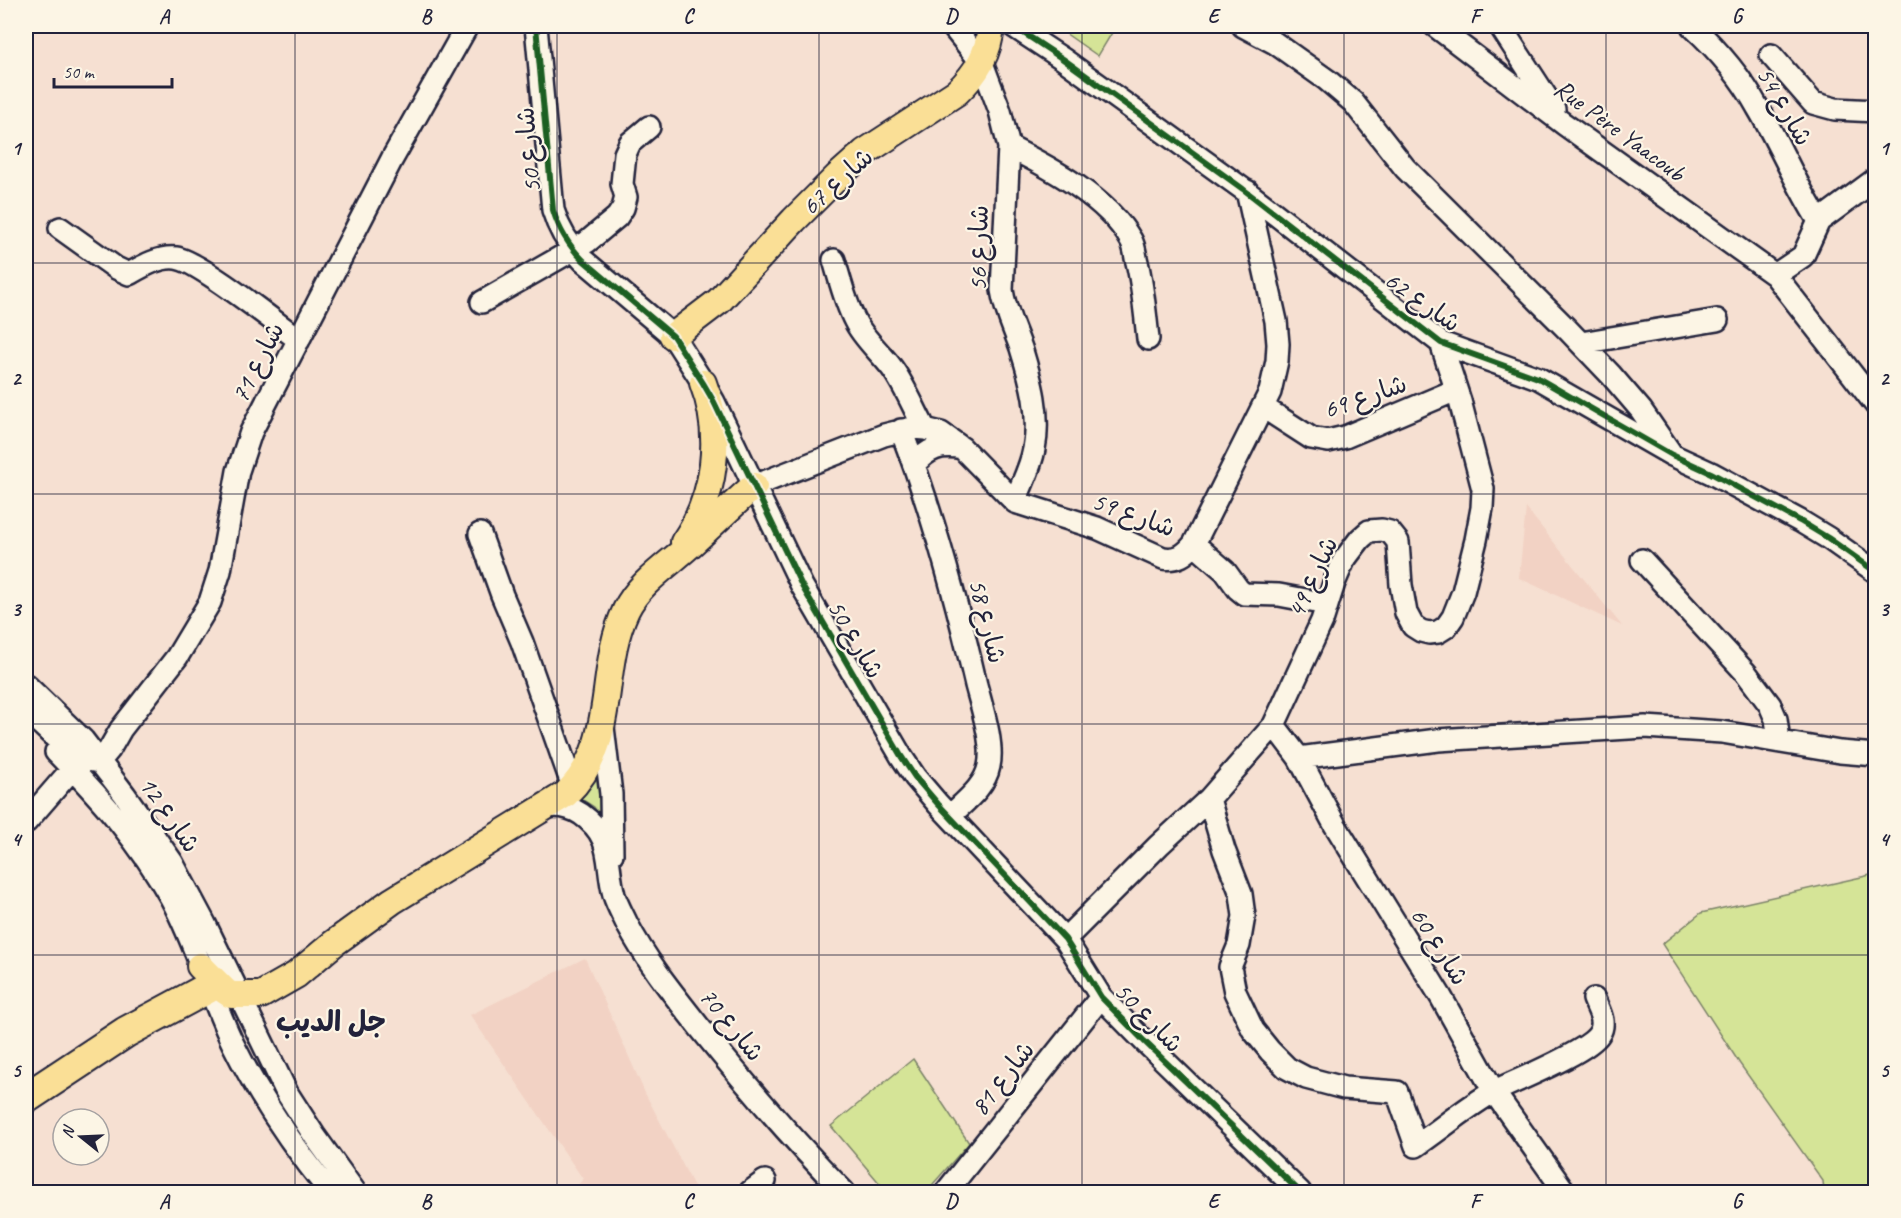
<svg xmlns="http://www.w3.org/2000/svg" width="1901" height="1218" viewBox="0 0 1901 1218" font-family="Caveat,'Playpen Sans Arabic',sans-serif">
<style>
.built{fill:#f2d2c4}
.green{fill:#d5e497;stroke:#7c8369;stroke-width:1.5}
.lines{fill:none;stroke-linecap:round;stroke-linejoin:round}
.minor-casing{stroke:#22223b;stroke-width:26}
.major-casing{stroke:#22223b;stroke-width:30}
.highway-casing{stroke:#22223b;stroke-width:34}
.minor{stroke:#fcf5e5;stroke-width:21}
.major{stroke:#fadf96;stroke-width:26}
.highway{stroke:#fadf96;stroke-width:30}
.cycleway-casing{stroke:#fcf5e5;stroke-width:10}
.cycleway{stroke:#1b5e20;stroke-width:6}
.grid{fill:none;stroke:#22223b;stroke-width:1.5;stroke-opacity:0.55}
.labels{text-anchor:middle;stroke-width:4.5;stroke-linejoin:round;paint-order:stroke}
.street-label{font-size:26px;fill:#22223b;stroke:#fcf5e5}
.quarter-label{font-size:28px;font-weight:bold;fill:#22223b;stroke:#fcf5e5}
.neatline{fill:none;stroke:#22223b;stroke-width:2}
.grid-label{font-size:20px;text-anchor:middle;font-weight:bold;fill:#22223b}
</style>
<rect width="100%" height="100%" fill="#f6e0d2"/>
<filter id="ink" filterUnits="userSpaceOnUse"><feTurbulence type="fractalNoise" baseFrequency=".0167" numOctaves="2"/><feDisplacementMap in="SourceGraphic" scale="12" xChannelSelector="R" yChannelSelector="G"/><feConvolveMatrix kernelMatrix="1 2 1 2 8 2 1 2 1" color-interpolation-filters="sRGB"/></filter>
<g filter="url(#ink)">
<!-- built -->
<path class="built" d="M1526,508L1622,626L1519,578Z
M585,958L645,1093L697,1192H572L583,1179L470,1015Z"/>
<!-- green -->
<path class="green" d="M1055,26H1116L1098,56Z
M605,767L603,821L594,807L575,795Z
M1875,874V1192H1824L1823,1181L1740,1064L1662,944L1701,913Z
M913,1059L969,1143L926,1192H887L831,1126Z"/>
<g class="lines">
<!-- minor casing -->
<g class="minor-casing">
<path id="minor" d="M536,26L553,210C559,230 568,245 583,260L673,336L703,383L714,402L802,586L901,756L915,777L938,804L1065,939L1101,997L1144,1041L1300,1192
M952,26L982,63L1000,111L1009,147L1002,290C1005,311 1014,328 1021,348C1031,380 1041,415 1034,449C1031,467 1021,485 1015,502
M1013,26L1063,59L1243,189L1441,343L1538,378L1672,455L1711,473L1800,521L1828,538L1876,572
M1243,26L1275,43L1327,80L1353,102L1405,168L1568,330L1611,375L1641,410L1670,452
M1435,26L1564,124L1775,275L1876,405
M1692,26C1718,50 1741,77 1758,108C1780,145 1796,185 1819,221
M1502,29L1554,109
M1771,55L1813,103L1835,109L1876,111
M1009,147C1051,168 1107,198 1131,240C1134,245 1135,252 1136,258C1143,285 1145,311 1148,339
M60,228L116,268L129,274C143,266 160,256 176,258C199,261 276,323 299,340
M834,260C840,280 845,302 855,321C863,338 880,352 892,368C905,386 914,409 925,429
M1775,275L1803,256L1819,221L1876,179
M482,302L587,242L617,217L623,208L626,197L622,184L625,154L630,143L649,127
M1581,343L1717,320
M1263,407L1311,438L1328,441L1345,437L1456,390
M901,430C933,513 956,598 976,685C982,708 994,744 989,766C985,787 964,802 950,816
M914,465C928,448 941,444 962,448
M754,486L884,435L912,428L925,429L941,433L962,448L1015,502L1097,528L1163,558C1178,560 1185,555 1194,544L1270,392L1277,361L1278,344L1276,321L1247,191
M480,534L502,595L522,642L573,787
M1194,544L1225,571L1238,589L1244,594L1279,595L1327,604
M1642,560L1746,673L1770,705L1776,719L1779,740
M26,685L83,740L125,795L172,862L205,924L287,1093L314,1135L355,1192
M26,712C50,728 68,759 99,762L109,750L121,729L177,657L210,602L220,571L238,471L251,432L392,159L467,26
M1274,725L1299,758L1335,825L1441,997L1494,1092L1565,1192
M603,727L611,794L612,854
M56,752C100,797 140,842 171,898C196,944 210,996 233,1044C259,1097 293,1146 330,1192
M1299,758L1438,740L1645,727L1722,732L1840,752L1876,755
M1209,799L1224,850L1241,894L1244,916L1239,945L1230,967L1235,992L1253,1030L1270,1051L1287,1068L1306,1078L1344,1088L1397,1092L1416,1146C1441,1129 1469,1105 1495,1091C1517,1080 1588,1052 1599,1034C1607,1022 1598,1010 1594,999
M547,807C560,805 570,807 581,814C615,838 605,862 614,895C617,905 623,915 627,924C647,962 674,995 700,1028C746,1085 793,1140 844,1192
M26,822L72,769
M1065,939L1159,845L1209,799L1274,725L1322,621L1334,583L1344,560L1360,539L1369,531L1382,530L1390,532L1398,542L1401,585L1406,613L1413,626L1421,631L1429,633L1438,632L1446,627L1453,617L1463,592L1476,540L1482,508L1483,489L1460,401L1441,343
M750,1192L765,1181
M946,1192L1101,997"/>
</g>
<!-- major casing -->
<g class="major-casing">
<path id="major" d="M673,336L719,301L794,220L837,177L865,152L957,92C977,73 989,53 991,26
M684,542C716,496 723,434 703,383
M200,966L225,991L231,995H261L296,975L334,943L392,901L566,794C619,743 597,671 626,610C639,583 668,565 690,545C712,525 732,505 754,486"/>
</g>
<!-- highway casing -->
<g class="highway-casing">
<path id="highway" d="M26,1098L126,1032L208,988"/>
</g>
<!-- minor -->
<use href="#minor" class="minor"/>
<!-- major -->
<use href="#major" class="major"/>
<!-- highway -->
<use href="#highway" class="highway"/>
<!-- cycleway casing -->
<g class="cycleway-casing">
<path id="cycleway" d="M536,26L553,210C559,230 568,245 583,260L673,336L703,383L714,402L802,586L901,756L915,777L938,804L1065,939L1101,997L1144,1041L1300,1192
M1013,26L1063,59L1243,189L1441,343L1538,378L1672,455L1711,473L1800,521L1828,538L1876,572"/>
</g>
<!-- cycleway -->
<use href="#cycleway" class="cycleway"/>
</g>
</g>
<!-- grid -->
<path class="grid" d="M295,26V1192M557,26V1192M819,26V1192M1082,26V1192M1344,26V1192M1606,26V1192M26,263H1876M26,494H1876M26,724H1876M26,955H1876"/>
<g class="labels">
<!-- street labels -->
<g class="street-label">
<text transform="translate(1785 106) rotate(60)" y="9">شارع 54</text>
<text transform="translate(1620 130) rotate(36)" y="9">Rue Père Yaacoub</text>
<text transform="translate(528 150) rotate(-95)" y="9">شارع 50</text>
<text transform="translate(837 181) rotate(-42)" y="9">شارع 67</text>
<text transform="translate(978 248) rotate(-89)" y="9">شارع 56</text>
<text transform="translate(1423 301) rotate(35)" y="9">شارع 62</text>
<text transform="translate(257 362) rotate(-63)" y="9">شارع 71</text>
<text transform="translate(1365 396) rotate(-19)" y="9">شارع 69</text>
<text transform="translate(1134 514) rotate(20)" y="9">شارع 59</text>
<text transform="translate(1312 577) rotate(-65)" y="9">شارع 49</text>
<text transform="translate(988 621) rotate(76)" y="9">شارع 58</text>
<text transform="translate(856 639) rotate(60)" y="9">شارع 50</text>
<text transform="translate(170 814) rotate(55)" y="9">شارع 12</text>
<text transform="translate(1440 946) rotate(58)" y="9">شارع 60</text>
<text transform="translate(1149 1017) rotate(46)" y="9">شارع 50</text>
<text transform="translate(732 1024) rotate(51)" y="9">شارع 70</text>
<text transform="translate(1002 1078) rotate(-52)" y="9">شارع 81</text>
</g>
<!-- quarter labels -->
<g class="quarter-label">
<text x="331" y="1031">جل الديب</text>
</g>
</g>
<!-- margin -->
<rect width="1901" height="1218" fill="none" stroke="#fcf5e5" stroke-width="66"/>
<!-- north arrow -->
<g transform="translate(81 1137) rotate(288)"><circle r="28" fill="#fcf5e5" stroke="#a5a1a1" stroke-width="1.5"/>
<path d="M0-4.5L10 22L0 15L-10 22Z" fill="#22223b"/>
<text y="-9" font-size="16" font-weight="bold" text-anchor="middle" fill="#22223b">N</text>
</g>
<!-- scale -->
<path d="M54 78v9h118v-9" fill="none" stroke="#22223b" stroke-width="3"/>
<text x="63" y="78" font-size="18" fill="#22223b" stroke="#fcf5e5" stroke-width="4.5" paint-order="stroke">50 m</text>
<rect x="33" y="33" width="1835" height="1152" class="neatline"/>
<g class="grid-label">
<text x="164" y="23">A</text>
<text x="426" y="23">B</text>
<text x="688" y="23">C</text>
<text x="951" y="23">D</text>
<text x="1213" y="23">E</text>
<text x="1475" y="23">F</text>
<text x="1737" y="23">G</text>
<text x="16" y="155">1</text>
<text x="1884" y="155">1</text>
<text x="16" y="385">2</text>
<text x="1884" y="385">2</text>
<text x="16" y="616">3</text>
<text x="1884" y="616">3</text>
<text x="16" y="846">4</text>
<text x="1884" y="846">4</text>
<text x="16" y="1077">5</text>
<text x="1884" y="1077">5</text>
<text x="164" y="1208">A</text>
<text x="426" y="1208">B</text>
<text x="688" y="1208">C</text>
<text x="951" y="1208">D</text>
<text x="1213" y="1208">E</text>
<text x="1475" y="1208">F</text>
<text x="1737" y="1208">G</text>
</g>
</svg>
